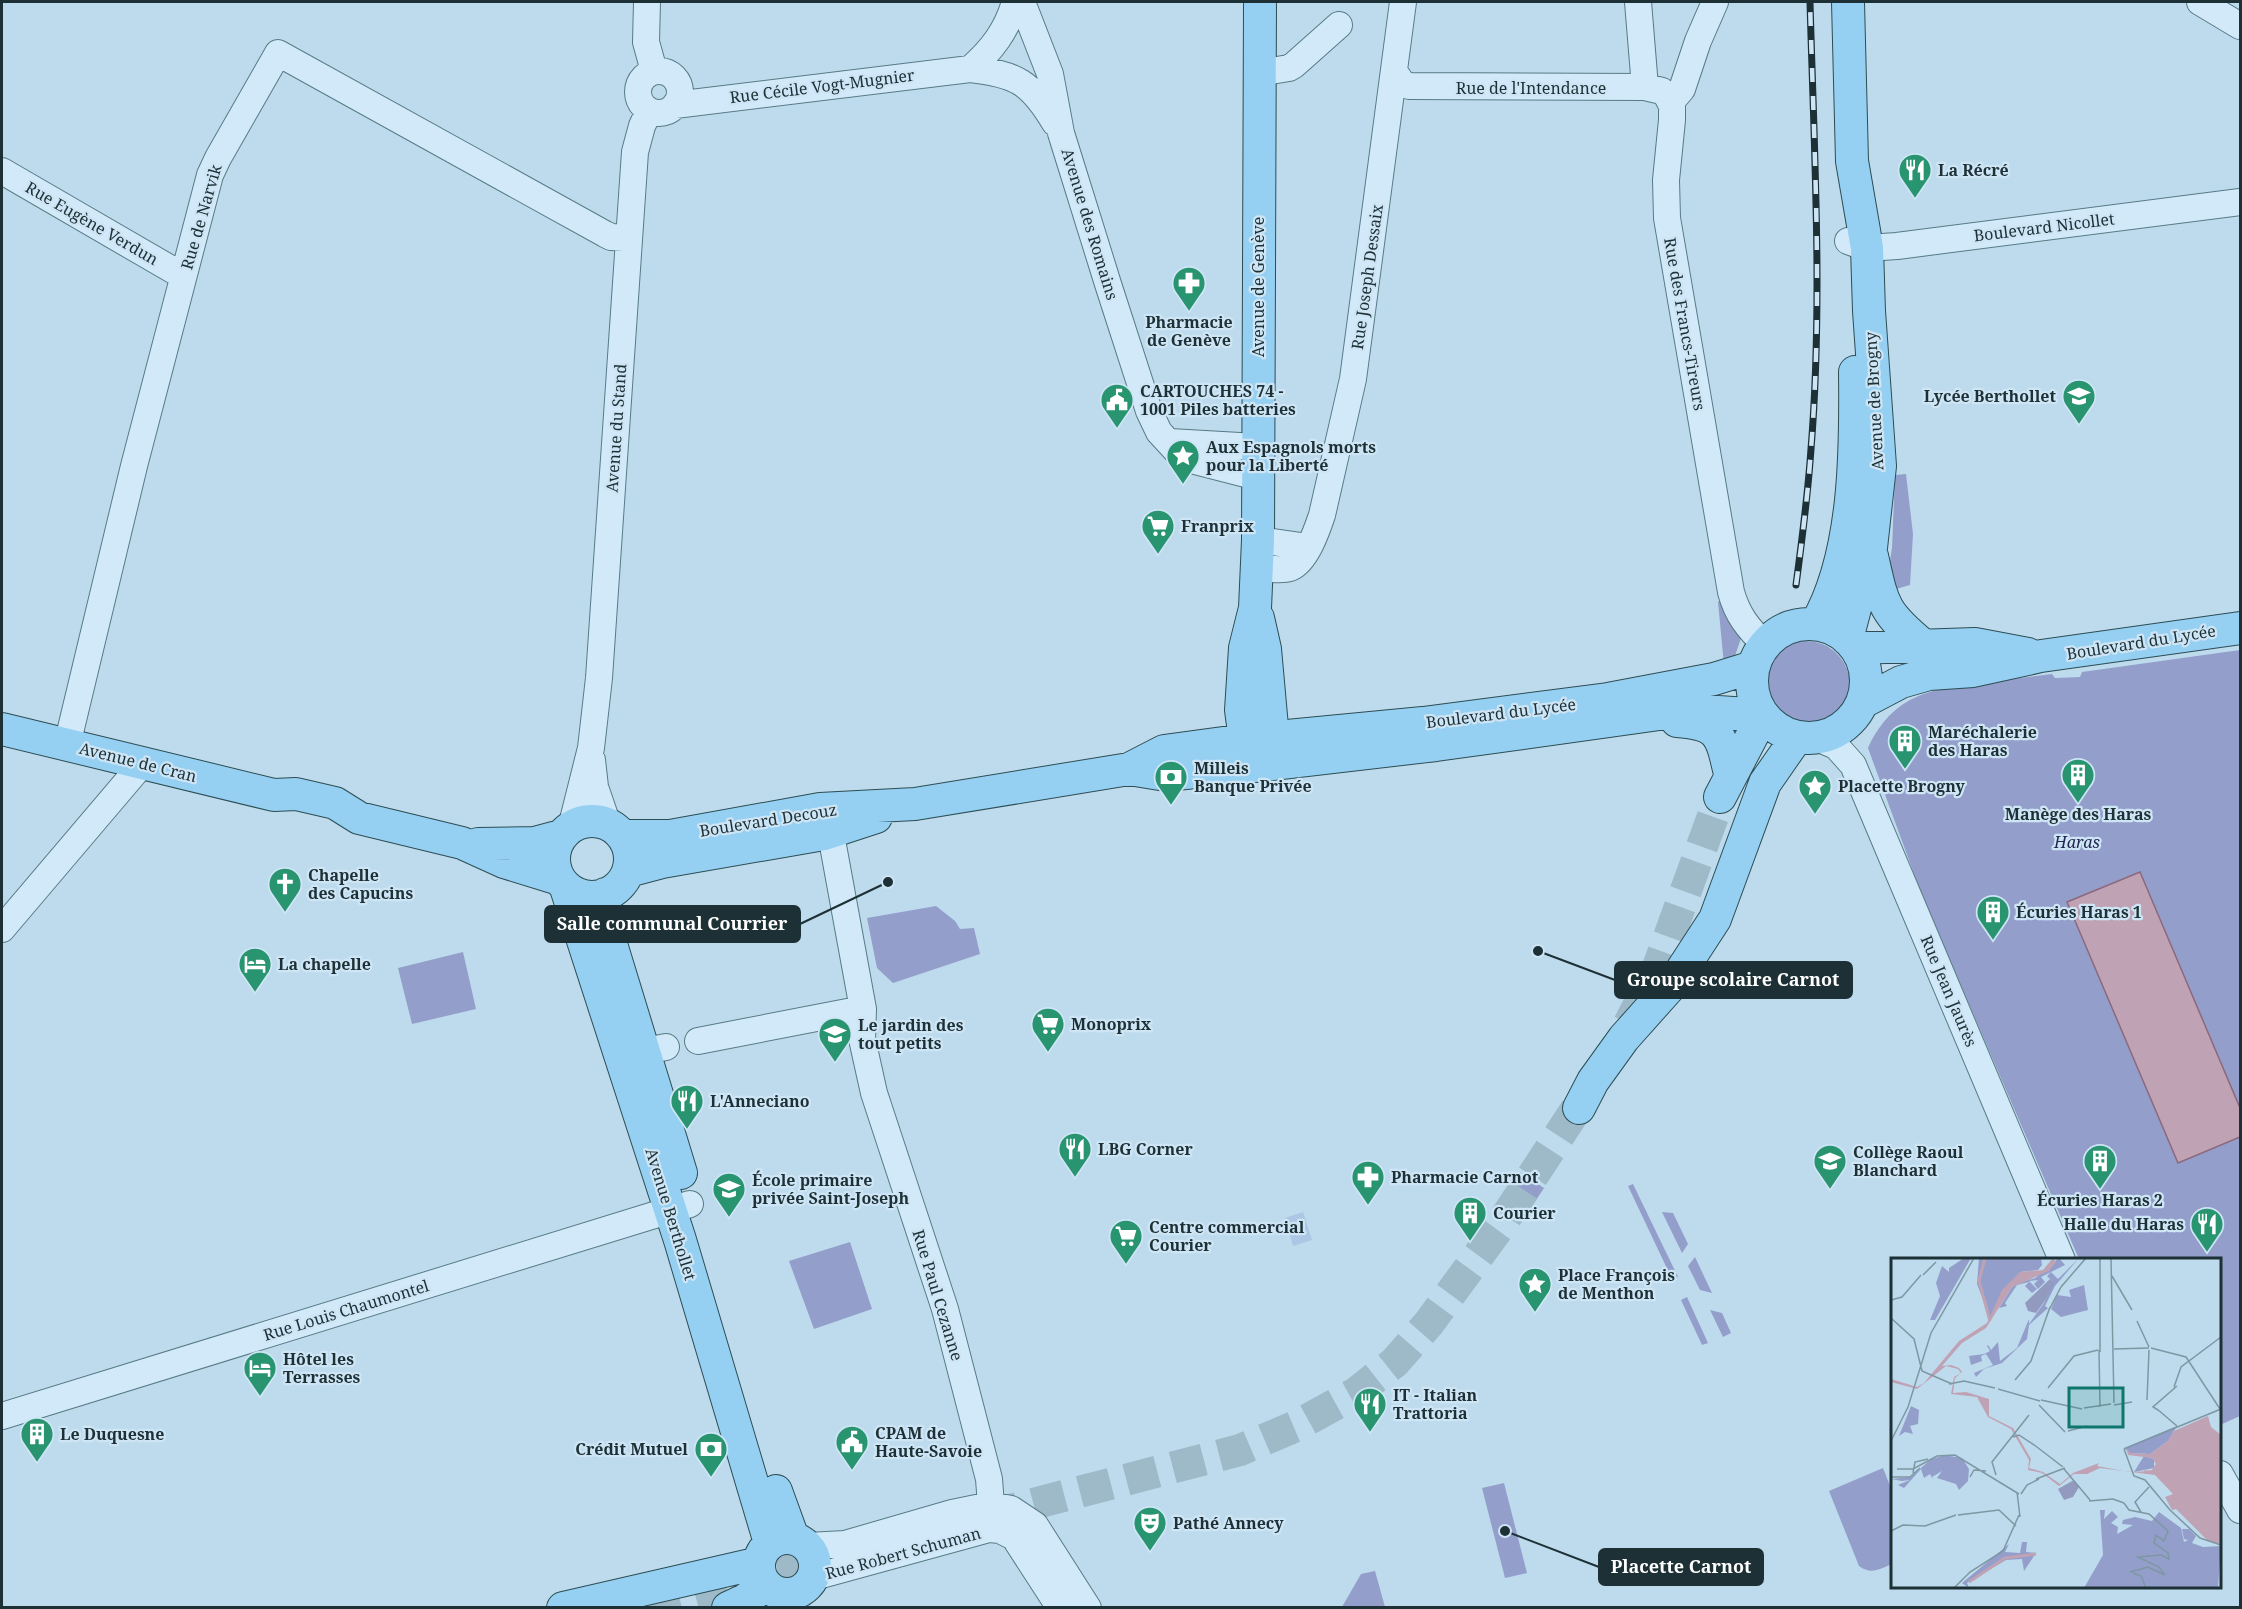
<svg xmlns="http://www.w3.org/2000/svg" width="2242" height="1609" viewBox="0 0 2242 1609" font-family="'Noto Serif',serif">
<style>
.farmland{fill:#acc6e3}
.green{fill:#939ecb}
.water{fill:#bfa2b3;stroke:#8c697d;stroke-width:1.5}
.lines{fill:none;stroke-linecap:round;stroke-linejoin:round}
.major-tunnel{stroke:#9eb9c8;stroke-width:32;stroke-dasharray:32 16;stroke-linecap:butt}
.minor-casing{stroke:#577b85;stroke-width:28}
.major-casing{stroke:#2c4d53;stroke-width:34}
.minor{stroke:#d1e9f8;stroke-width:26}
.major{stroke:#95cff1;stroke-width:32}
.rail-casing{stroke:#1c3035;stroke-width:7}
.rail{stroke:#cee5f5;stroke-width:4.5;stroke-dasharray:14;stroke-linecap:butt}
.labels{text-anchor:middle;stroke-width:4.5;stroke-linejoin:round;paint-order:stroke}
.street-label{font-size:16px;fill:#1c3035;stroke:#cee5f5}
.poi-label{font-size:16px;font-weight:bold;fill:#1c3035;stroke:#cee5f5;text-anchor:start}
.park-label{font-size:16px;font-style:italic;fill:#222551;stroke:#cee5f5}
.inset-river{fill:none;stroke:#bfa2b3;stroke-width:3}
.inset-road{fill:none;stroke:#7d97a3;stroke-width:1.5}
.view{fill:#0f766e;fill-opacity:0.15;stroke:#0f766e;stroke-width:3}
.inset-edge{fill:none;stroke:#1c3035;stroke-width:3}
.leader{fill:none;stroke:#1c3035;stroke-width:2}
.callout-dot{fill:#1c3035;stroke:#cee5f5;stroke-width:2}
.callout{fill:#1c3035;stroke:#1c3035;stroke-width:2}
.callout-label{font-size:18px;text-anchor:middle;font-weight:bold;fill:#fff}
</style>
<rect width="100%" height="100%" fill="#bedbed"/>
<!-- farmland -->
<path class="farmland" d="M1303,1212L1312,1240L1293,1246L1285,1218Z"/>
<!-- green -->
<path class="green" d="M1906,474L1913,534L1910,585L1889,591L1887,579L1892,548L1895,475Z
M1720,600L1726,604L1742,635L1734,659L1724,665L1718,602Z
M1762 685a44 44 0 1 1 88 0a44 44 0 1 1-88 0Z
M2240,650V1416L2220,1425V1260L2079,1259L1921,893L1868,748C1893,695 1929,689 1982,683C2005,680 2029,677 2052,674L2055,678L2080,677L2082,672Z
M936,906L955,921L960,929L974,928L980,954L893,983L877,968L867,918Z
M463,952L476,1009L412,1024L398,968Z
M1520,1172L1544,1188L1525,1217L1501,1202Z
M1633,1184L1678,1277L1672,1279L1628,1186Z
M1662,1212L1673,1213L1688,1244L1682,1253Z
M850,1242L872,1309L814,1329L789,1261Z
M1695,1257L1712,1293L1700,1290L1688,1266Z
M1687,1297L1708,1343L1702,1345L1681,1300Z
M1710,1310L1722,1313L1731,1333L1723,1337Z
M1883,1468L1892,1491V1564C1880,1569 1871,1575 1859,1566L1829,1491Z
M1504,1483L1527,1573L1505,1578L1482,1488Z
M1375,1571L1385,1607H1342L1361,1574Z"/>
<!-- water -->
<path class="water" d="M2140,872L2240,1108V1137L2178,1163L2067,902Z"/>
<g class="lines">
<!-- major-tunnel -->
<path class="major-tunnel" d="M1629,1024L1658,967L1720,797
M987,1516L1240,1450L1296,1426L1356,1393L1395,1362L1429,1323L1500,1226L1592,1085
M731,1582L863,1548
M649,1608L753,1581"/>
<!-- minor casing -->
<g class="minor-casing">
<path id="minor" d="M647,2L646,42L654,71
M1022,2L1050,74L1061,133L1108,284L1149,411L1159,432L1183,458L1257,477
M1638,2L1645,87
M2200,2L2240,26
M970,69C992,50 1007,30 1015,2
M638 92a21 21 0 1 1 42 0a21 21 0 1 1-42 0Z
M1394,71L1402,83L1409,86L1645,87L1662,91L1667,96L1672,106V120L1666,180L1667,218L1731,592C1737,614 1748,629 1765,644
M1259,73L1289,68L1294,65L1339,25
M1671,102L1682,89L1698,41L1715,2
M675,105L970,69C1016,74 1031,82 1055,123
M2,171L183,276
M1848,241L1867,248L1897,246L2240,202
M1170,442L1257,447
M1258,540L1308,547
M1257,568C1266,568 1281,571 1290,568C1306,562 1317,530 1322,515L1353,379L1403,2
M1817,738L1836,746L1853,765L2062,1260
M67,745L134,466L210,175L218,158L278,53L605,234L611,237L628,238
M592,760L595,787L608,825
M571,828L591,748L599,678L635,152L642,126L649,111
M832,840L863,1009L862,1039L874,1093L945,1309L989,1479L991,1505
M2,929L143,763
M698,1041L863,1009
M645,1051L666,1047
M2,1416L690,1204
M2220,1474L2240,1510
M808,1546L845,1544L952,1513L991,1505L1011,1509L1035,1525L1088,1608
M814,1577L989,1529L1000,1530L1014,1537L1060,1608"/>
</g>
<!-- major casing -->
<g class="major-casing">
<path id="major" d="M1260,2L1258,540L1255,608L1245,648L1241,710L1245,740L1264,765
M1872,556C1883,605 1883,612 1923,645
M1258,618L1265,649L1273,738L1266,758
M1816,624C1856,555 1856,450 1855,372
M1752 681a57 57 0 1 1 114 0a57 57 0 1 1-114 0Z
M1847,639L1871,548L1880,466L1869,311L1867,248L1852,161L1848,2
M1856,648L1975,644L2028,654
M1863,702L1901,682L1929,674L1973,671L2041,656L2240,628
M1677,721C1720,724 1721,735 1730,774
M2,729L274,795L296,794L335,803L359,818L462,843L504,862L559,879
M1129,769L1166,775L1264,765L1436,745L1688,710L1763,715L1720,797
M554 859a38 38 0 1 1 76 0a38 38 0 1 1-76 0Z
M622,836H670L820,809L915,804L1129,769L1164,751L1245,740L1423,723L1608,699L1714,679L1753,667
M478,844L535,843L561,836
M628,871L662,862L824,834L876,817
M566,888L680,1240L770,1543
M605,894L604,914L607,931L681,1173
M1579,1108L1593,1081L1624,1038L1674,982L1715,919L1765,783L1797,737
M776,1491L793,1538
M759 1566a28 28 0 1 1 56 0a28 28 0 1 1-56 0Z
M563,1608L759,1563
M728,1608L745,1600L766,1585"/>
</g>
<!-- minor -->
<use href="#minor" class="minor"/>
<!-- major -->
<use href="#major" class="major"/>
<!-- rail casing -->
<g class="rail-casing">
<path id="rail" d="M1796,585C1802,540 1808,494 1811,449C1823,300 1814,150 1810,2"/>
</g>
<!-- rail -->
<use href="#rail" class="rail"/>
</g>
<!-- icons -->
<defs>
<g id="restaurant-pin" transform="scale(1.725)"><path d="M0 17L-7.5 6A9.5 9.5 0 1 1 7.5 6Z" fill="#289470" stroke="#cee5f5"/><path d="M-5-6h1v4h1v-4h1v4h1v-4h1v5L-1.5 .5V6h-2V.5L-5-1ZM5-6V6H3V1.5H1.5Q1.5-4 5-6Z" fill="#fff"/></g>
<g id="pharmacy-pin" transform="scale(1.725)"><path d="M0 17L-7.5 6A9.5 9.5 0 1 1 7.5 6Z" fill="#289470" stroke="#cee5f5"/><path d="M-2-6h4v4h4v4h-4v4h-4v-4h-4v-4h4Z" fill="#fff"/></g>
<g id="school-pin" transform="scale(1.725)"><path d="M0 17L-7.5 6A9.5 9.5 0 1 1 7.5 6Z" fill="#289470" stroke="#cee5f5"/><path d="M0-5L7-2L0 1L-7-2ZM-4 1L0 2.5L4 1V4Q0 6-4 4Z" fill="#fff"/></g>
<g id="civic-pin" transform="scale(1.725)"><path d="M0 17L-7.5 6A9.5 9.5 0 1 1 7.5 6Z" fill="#289470" stroke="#cee5f5"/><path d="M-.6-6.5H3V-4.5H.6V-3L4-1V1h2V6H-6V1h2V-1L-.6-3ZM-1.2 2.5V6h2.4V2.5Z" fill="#fff"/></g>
<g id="sight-pin" transform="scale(1.725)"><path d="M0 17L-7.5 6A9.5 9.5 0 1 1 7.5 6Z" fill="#289470" stroke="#cee5f5"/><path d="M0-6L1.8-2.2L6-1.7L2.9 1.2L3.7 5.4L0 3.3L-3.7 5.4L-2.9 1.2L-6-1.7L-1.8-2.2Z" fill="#fff"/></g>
<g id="supermarket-pin" transform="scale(1.725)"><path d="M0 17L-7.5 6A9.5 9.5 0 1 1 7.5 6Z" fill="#289470" stroke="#cee5f5"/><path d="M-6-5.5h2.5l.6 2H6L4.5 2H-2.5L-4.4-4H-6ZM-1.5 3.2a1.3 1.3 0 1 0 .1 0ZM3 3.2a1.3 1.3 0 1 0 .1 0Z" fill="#fff"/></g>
<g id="building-pin" transform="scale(1.725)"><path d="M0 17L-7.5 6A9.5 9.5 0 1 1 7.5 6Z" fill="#289470" stroke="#cee5f5"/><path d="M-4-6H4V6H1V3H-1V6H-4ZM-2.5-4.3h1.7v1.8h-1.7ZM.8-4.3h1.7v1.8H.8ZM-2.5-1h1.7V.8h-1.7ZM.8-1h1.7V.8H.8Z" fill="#fff"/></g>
<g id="bank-pin" transform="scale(1.725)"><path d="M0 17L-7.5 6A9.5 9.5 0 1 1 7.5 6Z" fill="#289470" stroke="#cee5f5"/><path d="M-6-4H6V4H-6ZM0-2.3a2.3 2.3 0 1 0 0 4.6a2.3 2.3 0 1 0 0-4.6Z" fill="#fff"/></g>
<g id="church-pin" transform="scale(1.725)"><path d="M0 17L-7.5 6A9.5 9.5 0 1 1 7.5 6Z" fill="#289470" stroke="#cee5f5"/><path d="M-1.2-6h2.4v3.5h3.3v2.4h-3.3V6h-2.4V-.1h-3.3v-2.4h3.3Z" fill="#fff"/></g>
<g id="hotel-pin" transform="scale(1.725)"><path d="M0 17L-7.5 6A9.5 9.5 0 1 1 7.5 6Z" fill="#289470" stroke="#cee5f5"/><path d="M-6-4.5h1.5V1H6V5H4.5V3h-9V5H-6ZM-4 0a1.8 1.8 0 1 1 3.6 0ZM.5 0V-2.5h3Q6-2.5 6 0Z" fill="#fff"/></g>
<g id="theatre-pin" transform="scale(1.725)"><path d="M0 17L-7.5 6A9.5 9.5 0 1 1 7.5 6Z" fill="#289470" stroke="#cee5f5"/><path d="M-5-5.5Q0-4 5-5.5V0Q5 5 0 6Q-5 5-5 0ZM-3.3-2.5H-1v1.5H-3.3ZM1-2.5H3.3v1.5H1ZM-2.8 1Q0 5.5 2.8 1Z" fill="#fff"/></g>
</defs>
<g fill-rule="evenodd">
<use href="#restaurant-pin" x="1915" y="170"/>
<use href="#pharmacy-pin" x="1189" y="283"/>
<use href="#school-pin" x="2079" y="396"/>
<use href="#civic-pin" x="1117" y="400"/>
<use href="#sight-pin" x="1183" y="456"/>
<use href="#supermarket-pin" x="1158" y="526"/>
<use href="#building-pin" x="1905" y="741"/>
<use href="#building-pin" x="2078" y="775"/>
<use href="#bank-pin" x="1171" y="777"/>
<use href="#sight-pin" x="1815" y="786"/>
<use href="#church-pin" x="285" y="884"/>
<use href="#building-pin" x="1993" y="912"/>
<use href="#hotel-pin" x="255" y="964"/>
<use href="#supermarket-pin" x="1048" y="1024"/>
<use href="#school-pin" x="835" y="1034"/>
<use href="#restaurant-pin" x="687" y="1101"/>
<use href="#restaurant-pin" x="1075" y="1149"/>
<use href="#school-pin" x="1830" y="1161"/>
<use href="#building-pin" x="2100" y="1161"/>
<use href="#pharmacy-pin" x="1368" y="1177"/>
<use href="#school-pin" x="729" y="1189"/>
<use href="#building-pin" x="1470" y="1213"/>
<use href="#restaurant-pin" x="2207" y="1224"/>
<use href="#supermarket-pin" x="1126" y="1236"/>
<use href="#sight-pin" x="1535" y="1284"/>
<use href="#hotel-pin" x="260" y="1368"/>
<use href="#restaurant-pin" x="1370" y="1404"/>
<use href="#building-pin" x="37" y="1434"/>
<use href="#civic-pin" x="852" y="1442"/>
<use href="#bank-pin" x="711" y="1449"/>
<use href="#theatre-pin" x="1150" y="1523"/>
</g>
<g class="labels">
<!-- street labels -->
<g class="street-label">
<text transform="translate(822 86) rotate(-7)" y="6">Rue Cécile Vogt-Mugnier</text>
<text x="1531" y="94">Rue de l'Intendance</text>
<text transform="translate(201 217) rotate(-74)" y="6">Rue de Narvik</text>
<text transform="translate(92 223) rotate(30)" y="6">Rue Eugène Verdun</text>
<text transform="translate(1090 224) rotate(73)" y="6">Avenue des Romains</text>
<text transform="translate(2044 227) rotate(-7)" y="6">Boulevard Nicollet</text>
<text transform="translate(1367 277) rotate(-82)" y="6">Rue Joseph Dessaix</text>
<text transform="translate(1258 287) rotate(-90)" y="6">Avenue de Genève</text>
<text transform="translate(1685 324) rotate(80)" y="6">Rue des Francs-Tireurs</text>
<text transform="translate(1874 401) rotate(-93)" y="6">Avenue de Brogny</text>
<text transform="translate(616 428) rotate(-86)" y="6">Avenue du Stand</text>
<text transform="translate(2141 642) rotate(-9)" y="6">Boulevard du Lycée</text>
<text transform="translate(1501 713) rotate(-7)" y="6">Boulevard du Lycée</text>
<text transform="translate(138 762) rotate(14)" y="6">Avenue de Cran</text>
<text transform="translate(768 820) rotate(-9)" y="6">Boulevard Decouz</text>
<text transform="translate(1949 991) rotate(67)" y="6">Rue Jean Jaurès</text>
<text transform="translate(671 1214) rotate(73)" y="6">Avenue Berthollet</text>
<text transform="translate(938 1295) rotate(73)" y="6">Rue Paul Cezanne</text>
<text transform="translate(346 1310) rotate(-17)" y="6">Rue Louis Chaumontel</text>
<text transform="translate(903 1553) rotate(-15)" y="6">Rue Robert Schuman</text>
</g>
<!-- poi labels -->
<g class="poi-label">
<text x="1938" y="176">La Récré</text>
<text x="1189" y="328" text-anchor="middle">Pharmacie<tspan x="1189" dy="18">de Genève</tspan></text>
<text x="1140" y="397">CARTOUCHES 74 -<tspan x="1140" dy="18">1001 Piles batteries</tspan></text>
<text x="2056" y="402" text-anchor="end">Lycée Berthollet</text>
<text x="1206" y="453">Aux Espagnols morts<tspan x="1206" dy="18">pour la Liberté</tspan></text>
<text x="1181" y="532">Franprix</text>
<text x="1928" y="738">Maréchalerie<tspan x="1928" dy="18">des Haras</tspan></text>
<text x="1194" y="774">Milleis<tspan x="1194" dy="18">Banque Privée</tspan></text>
<text x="1838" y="792">Placette Brogny</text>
<text x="2078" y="820" text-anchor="middle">Manège des Haras</text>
<text x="308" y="881">Chapelle<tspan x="308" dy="18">des Capucins</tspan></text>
<text x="2016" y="918">Écuries Haras 1</text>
<text x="278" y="970">La chapelle</text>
<text x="1071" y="1030">Monoprix</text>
<text x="858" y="1031">Le jardin des<tspan x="858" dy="18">tout petits</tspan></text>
<text x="710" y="1107">L'Anneciano</text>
<text x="1098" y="1155">LBG Corner</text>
<text x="1853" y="1158">Collège Raoul<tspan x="1853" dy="18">Blanchard</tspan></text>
<text x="1391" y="1183">Pharmacie Carnot</text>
<text x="752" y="1186">École primaire<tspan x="752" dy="18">privée Saint-Joseph</tspan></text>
<text x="2100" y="1206" text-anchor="middle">Écuries Haras 2</text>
<text x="1493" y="1219">Courier</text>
<text x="2184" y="1230" text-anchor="end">Halle du Haras</text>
<text x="1149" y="1233">Centre commercial<tspan x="1149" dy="18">Courier</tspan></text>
<text x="1558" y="1281">Place François<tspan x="1558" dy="18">de Menthon</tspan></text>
<text x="283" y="1365">Hôtel les<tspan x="283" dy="18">Terrasses</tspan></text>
<text x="1393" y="1401">IT - Italian<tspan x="1393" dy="18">Trattoria</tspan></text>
<text x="875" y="1439">CPAM de<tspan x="875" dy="18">Haute-Savoie</tspan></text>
<text x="60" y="1440">Le Duquesne</text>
<text x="688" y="1455" text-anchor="end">Crédit Mutuel</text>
<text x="1173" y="1529">Pathé Annecy</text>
</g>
<!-- park labels -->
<g class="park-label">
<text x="2077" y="848">Haras</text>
</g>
</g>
<!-- overview -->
<g transform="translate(1891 1258)">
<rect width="330" height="330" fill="#bedbed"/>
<path d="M73,0H80L44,62H39L49,38L45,25L51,8L58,14V10ZM88,0H150L151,7L147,12L129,14L99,60L86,26ZM168,0L174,7L160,14L167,21L188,0L164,28L154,48L157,50L138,67L136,81L111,105L93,111L85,119L83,115L102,107L95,96L90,98L91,103L80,107L78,98L93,96L99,93L96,88L93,91L97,87L100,92L107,84L109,103L126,90L138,61V66L153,45L161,23L156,18L160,14L150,19L154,24L147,31L143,26L147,22L138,23L146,31L141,35L134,28L138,24L126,27L114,45L116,48L108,50L121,29L128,25L144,20ZM193,27L197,52L170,59L160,51L166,37L180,39L178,32ZM20,148L28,152L27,166L19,168L22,176L14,174L8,178ZM286,168L277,183L259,196L239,195L233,190ZM53,197L71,200L78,211L77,223L68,232L65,226L46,220L51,213L41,219L42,222L39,216L33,220L30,211L13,230L7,227L19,222L11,223L0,221L20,219L39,202ZM253,198L263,201V210L243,214ZM209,252H214L213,261L221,253L227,259L220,265L227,269L226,276L242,267L231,266L232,262L244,259L261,263L268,254L290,270L293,284L297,282L293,281L291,271H298L305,278L301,285L312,289L330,288L327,330H193L212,297ZM131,284H136L135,294L145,295L133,313L131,301L115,302L76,325L78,330L71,325L118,286L114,294L129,295Z" fill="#939ecb"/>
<path d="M159,21L163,25L153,44L145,55L137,53L134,45ZM183,222L188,229L182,239L173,242L167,231Z" fill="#929bbf"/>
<path d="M162,0L165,4L158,13L121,29L95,70L71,85L51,108L60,107L68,110L71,114L64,120L62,135L75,134L98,141V158L122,170L140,201L138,210L152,214L169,226L182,215L208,205L206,208L238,214L260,213L265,206L261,200L237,197L235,189L239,195L259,196L277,183L283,173L317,158L320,169L330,177V286L317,283L285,251L281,252L274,239L282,236L264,217L209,210L196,216H183L168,228L151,215L137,212L138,202L120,171L97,159L86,139L60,136L63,119L70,115L67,111L55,108L26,131L0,124V121L26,129L33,125L68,83L96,65L111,32L129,14L152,12Z" fill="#bfa2b3"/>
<path class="inset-river" d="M94,0L88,23L99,63M253,214L285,213M330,226L299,214L285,213L330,246M78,324L114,300L145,296"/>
<path class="inset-road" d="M220,0L223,145M32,17L45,4M221,18L241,52M0,42L11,39L30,17M159,50L170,29L195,0M0,60L23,81L31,113L61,126M246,63L258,89M260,90L295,99L329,151M223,91L258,90M208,92L209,149M209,94V0M124,122L140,103L159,49M58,126L73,123L104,130M283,129L290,109L330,79M157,130L183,98L207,92M107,131L149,143M150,142L191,151M256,142L258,92M148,147L174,174M223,147L241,144M193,150L220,146M266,151L286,168M267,152L262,149L286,128M177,173L196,168M122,179L128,177L143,187M0,183L17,149L40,75L83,0M142,186L172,209M233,191L243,218L254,222L279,252L309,280L330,287M233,191L330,151M6,211H22L46,198L64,197L128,236M173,211L199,242M22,215L24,204L37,201M105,217L101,204L138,157M0,219H19L29,210M79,219L83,212L95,213M145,221L174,210M126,234L129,259M130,236L136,227L148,221M198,243L222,241L233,245M233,245L238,252L258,256L277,273L273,283L265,277L263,285L277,295L278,301L270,297L247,299L268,309L274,317L257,309L239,314M250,254L244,244L258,229M67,257L108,252L125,268M0,273L12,267L34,268L65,257M242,315L250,318L255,330M63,330L79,314L112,293L128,257"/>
<path class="view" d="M178,130H232V169H178Z"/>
<rect width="330" height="330" class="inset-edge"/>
</g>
<!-- callouts -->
<path class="leader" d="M888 882L800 924M1538 951L1615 980M1505 1531L1599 1567"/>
<g class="callout-dot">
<circle cx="888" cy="882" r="6"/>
<circle cx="1538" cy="951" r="6"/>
<circle cx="1505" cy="1531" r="6"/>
</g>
<g class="callout">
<rect x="545" y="906" width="255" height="36" rx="6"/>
<rect x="1615" y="962" width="237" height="36" rx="6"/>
<rect x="1599" y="1549" width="164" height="36" rx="6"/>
</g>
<g class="callout-label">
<text x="672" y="930">Salle communal Courrier</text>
<text x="1733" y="986">Groupe scolaire Carnot</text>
<text x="1681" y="1573">Placette Carnot</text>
</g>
<!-- border -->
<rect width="2242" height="1609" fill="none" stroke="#1c3035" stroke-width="6"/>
</svg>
